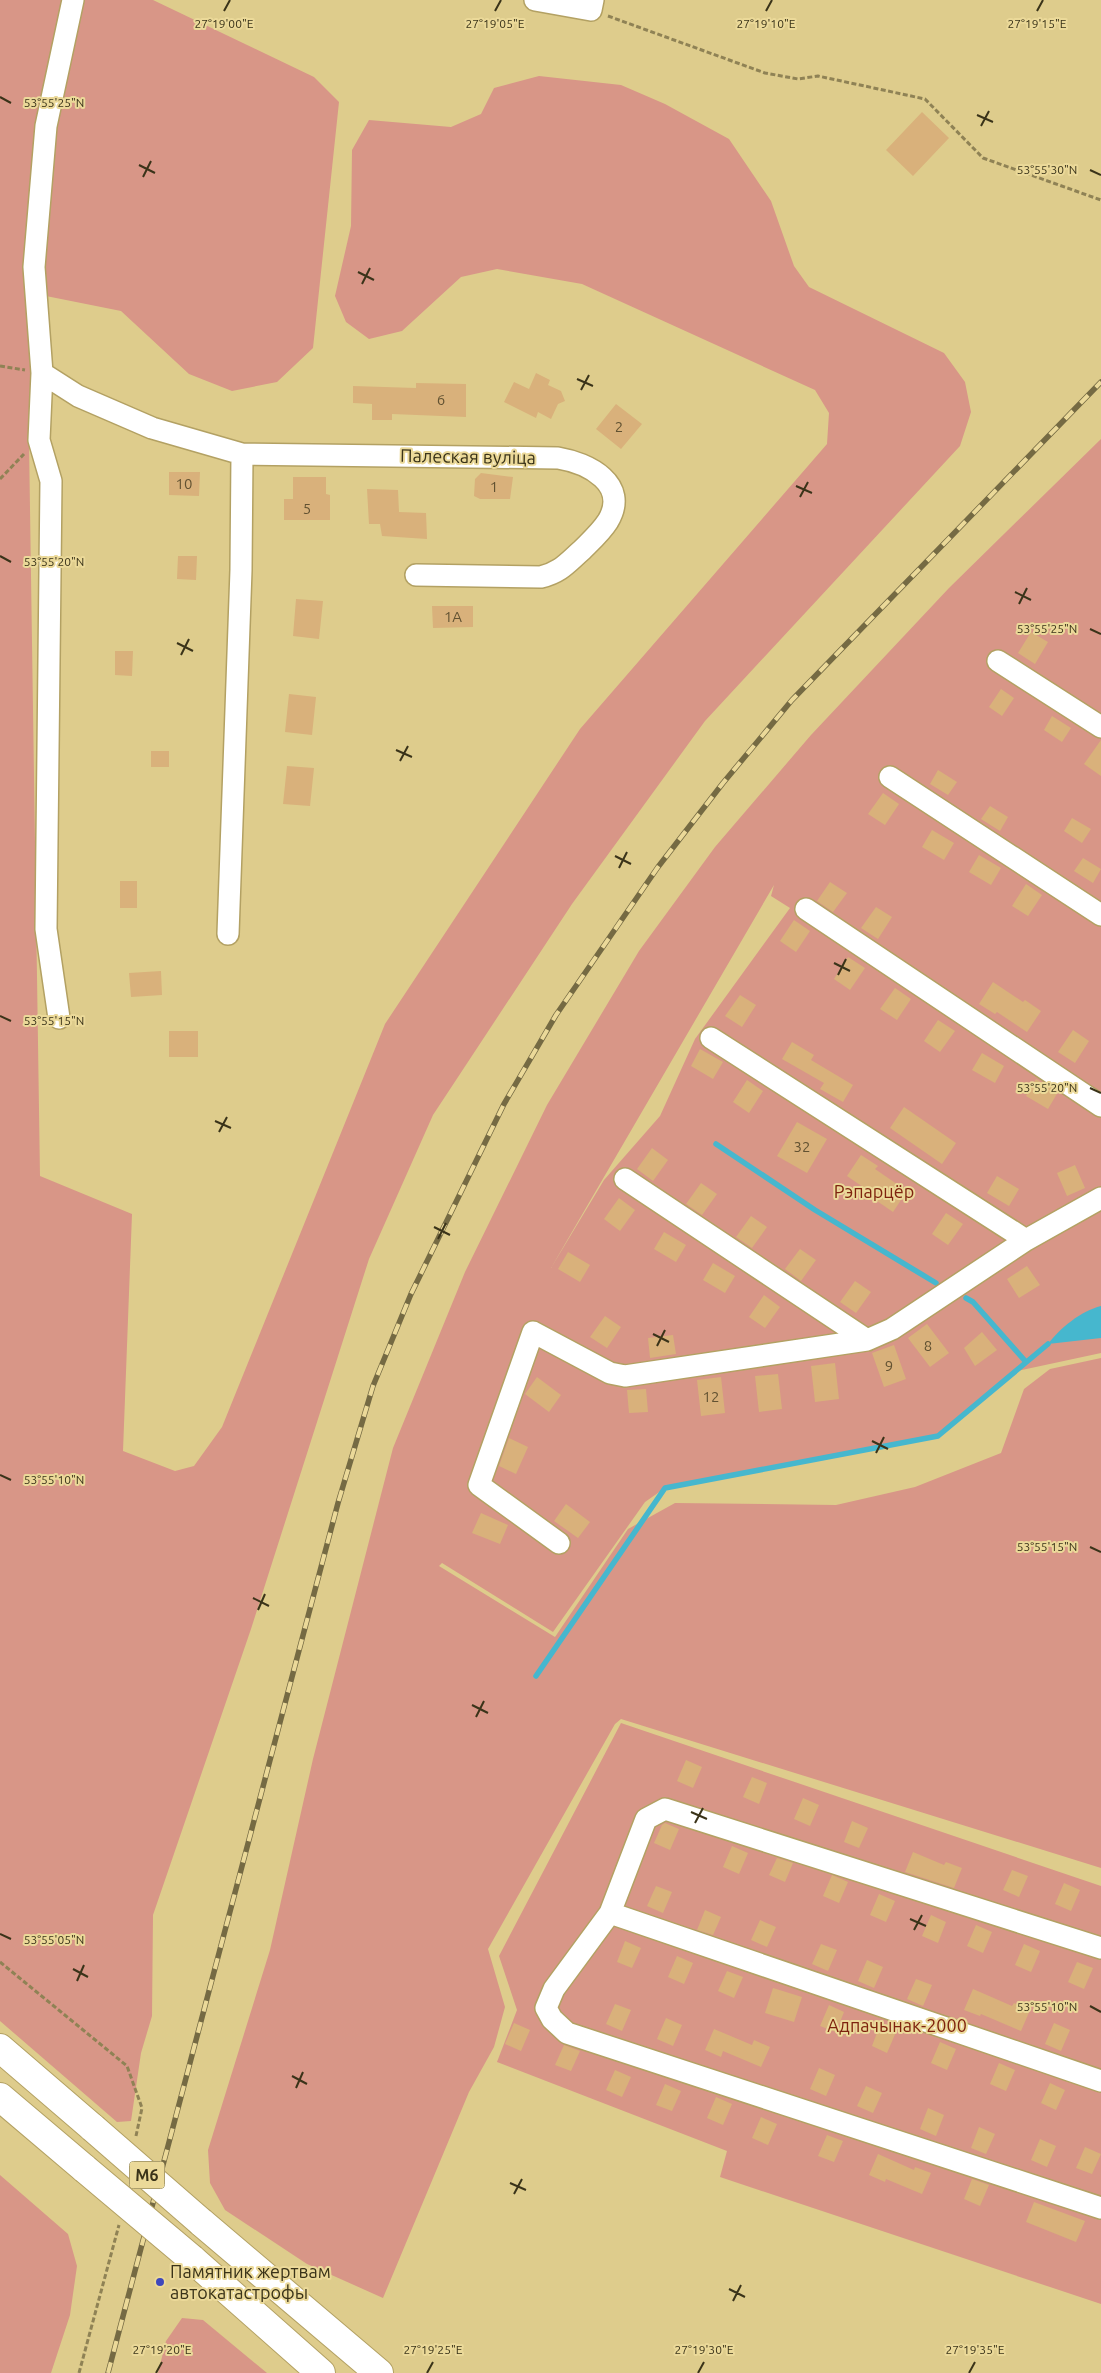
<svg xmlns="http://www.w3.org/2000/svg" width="1101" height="2373" viewBox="0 0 1101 2373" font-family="Ubuntu,sans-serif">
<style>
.green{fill:#d89687;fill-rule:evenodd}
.water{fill:#46b7ce}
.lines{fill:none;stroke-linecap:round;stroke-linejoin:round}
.stream{stroke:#46b7ce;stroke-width:5.5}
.building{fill:#d9b17b}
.minor-casing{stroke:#b3a163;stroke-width:24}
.highway-casing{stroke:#b3a163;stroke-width:30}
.path{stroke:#8f8255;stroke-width:3;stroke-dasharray:5 2.5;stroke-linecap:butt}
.minor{stroke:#fff;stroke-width:21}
.highway{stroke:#fff;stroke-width:28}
.rail-casing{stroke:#756a43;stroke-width:5.5}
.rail{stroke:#ebd999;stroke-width:4;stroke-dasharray:11;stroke-linecap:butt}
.highway-bridge-casing{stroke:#b3a163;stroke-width:30;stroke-linecap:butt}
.highway-bridge{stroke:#fff;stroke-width:28}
.ticks{fill:none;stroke:#3a3319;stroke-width:2}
.poi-dot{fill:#3e47bb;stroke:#ebd999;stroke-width:2}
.labels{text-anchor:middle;stroke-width:4;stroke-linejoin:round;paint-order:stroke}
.number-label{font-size:15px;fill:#625232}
.shield{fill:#ebd999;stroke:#6f653f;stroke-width:1}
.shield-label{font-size:16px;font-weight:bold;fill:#3a3319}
.street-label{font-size:18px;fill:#3a3319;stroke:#ebd999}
.park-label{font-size:18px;fill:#7e230e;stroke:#ebd999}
.poi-label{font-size:18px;fill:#3a3319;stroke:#ebd999;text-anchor:start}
.ticks-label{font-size:12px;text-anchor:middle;fill:#3a3319;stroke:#ebd999;stroke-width:4;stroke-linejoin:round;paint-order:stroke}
</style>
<rect width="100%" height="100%" fill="#decc8c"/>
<!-- green -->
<path class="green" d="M0,0H153L314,77L339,102L313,348L277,382L232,391L189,374L121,311L41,295L29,442L40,1176L132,1214L123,1451L175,1471L194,1466L222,1427L385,1024L580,729L827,444L829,413L815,390L582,284L497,269L461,277L402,331L369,339L346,322L335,296L351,226L352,150L369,120L451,127L481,114L494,88L539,76L621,85L665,104L729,139L771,201L794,266L809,287L944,353L965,382L971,412L960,446L705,721L572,904L433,1115L369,1259L251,1629L153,1915L152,2016L141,2053L131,2121L117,2122L0,2021Z
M1101,439V1353L1013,1372L938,1436L665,1488L645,1502L553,1632L442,1563L439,1566L555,1637L628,1529L675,1503L836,1505L915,1487L1001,1453L1024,1389L1050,1369L1101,1358V1868L621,1719L615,1724L488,1949L505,2007L494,2047L469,2092L383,2298L307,2264L225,2210L210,2183L208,2150L270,1950L313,1759L393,1448L465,1272L547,1105L639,951L715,847L811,735L949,588ZM774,885L771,896L790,908L695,1039L660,1116L604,1180L551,1268Z
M621,1723L1101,1886V2304L720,2177L727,2151L497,2062L517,2010L499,1956Z
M0,2175L68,2234L77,2266L70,2315L51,2373H0Z
M182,2318L203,2320L267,2373H158L166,2341Z"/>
<!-- water -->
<path class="water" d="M1101,1306V1338L1048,1344C1060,1328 1081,1311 1101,1306Z"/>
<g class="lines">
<!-- stream -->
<path class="stream" d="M716,1144L815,1210L936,1283
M966,1298L973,1302L1026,1362
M536,1676L665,1488L938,1436L1048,1344"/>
</g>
<!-- building -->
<path class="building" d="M922,112L949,138L913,176L886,150Z
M536,373L550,380L548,385L561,391L565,401L558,404L551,419L538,412L536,418L504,402L514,382L529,389Z
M416,383L466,384V417L392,414V420H372V404L353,403V386L416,388Z
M616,404L642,424L621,449L596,429Z
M169,472H200L199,496L169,495Z
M481,473L513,477L510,499H480L474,496L475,479Z
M293,477H326V494L330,495V520H284V499H293Z
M367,489L398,490L399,512L426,513L427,539L382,536L380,524H369Z
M178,556H197L196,580L177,579Z
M296,599L323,601L319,639L293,636Z
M432,606H473V627L433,628Z
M1031,632L1048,642L1035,664L1018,653Z
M115,651H133L132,676L115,675Z
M1001,689L1014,698L1002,716L989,707Z
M289,694L316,697L312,735L285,732Z
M1052,716L1071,728L1062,742L1044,730Z
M1101,740V776L1084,764Z
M151,751H169V767H151Z
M287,766L314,768L310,806L283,804Z
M938,770L957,782L948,795L930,784Z
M883,793L899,804L885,825L868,814Z
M990,806L1008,817L1000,831L981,819Z
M1072,818L1091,829L1082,843L1064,831Z
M932,830L954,843L944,860L922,847Z
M979,855L1001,868L991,885L969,872Z
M1083,858L1101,869L1093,883L1074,871Z
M120,881H137V908H120Z
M830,882L847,893L833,912L817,901Z
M1026,884L1042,895L1028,916L1012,906Z
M876,907L892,917L878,939L861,928Z
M794,920L810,931L796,952L780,941Z
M848,957L865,968L850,990L834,979Z
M161,971L162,995L131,997L129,973Z
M993,982L1023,1002L1025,1000L1041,1011L1027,1032L997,1012L995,1014L979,1004Z
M895,988L911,999L897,1020L880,1009Z
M740,995L756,1005L742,1027L725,1016Z
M938,1020L955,1031L940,1052L924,1041Z
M1073,1030L1089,1041L1075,1063L1058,1052Z
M169,1031H198V1057H169Z
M792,1042L814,1055L811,1060L853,1085L843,1102L820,1089L824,1083L782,1059Z
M700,1049L723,1062L713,1079L691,1066Z
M982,1053L1004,1066L995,1083L972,1070Z
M1036,1079L1058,1092L1048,1109L1026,1096Z
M747,1080L763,1091L749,1113L733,1102Z
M904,1107L956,1143L942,1164L890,1128Z
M797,1122L827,1139L807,1173L777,1156Z
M652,1148L668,1160L653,1181L637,1169Z
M861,1155L878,1166L875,1169L907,1191L893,1212L877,1201L879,1198L847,1176Z
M1075,1165L1085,1188L1067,1196L1057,1173Z
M997,1176L1019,1189L1009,1206L987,1193Z
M701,1183L717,1194L702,1215L686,1204Z
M619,1198L635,1210L620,1231L604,1219Z
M946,1213L963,1224L948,1245L932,1234Z
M751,1216L767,1227L752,1248L736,1237Z
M664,1232L686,1245L676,1262L654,1249Z
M800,1249L816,1260L801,1281L785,1269Z
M568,1252L590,1265L580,1282L558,1269Z
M713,1263L735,1276L725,1293L703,1280Z
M1027,1266L1040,1285L1019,1298L1007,1279Z
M855,1281L871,1292L856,1313L840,1302Z
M764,1295L780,1307L765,1328L749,1317Z
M605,1316L621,1327L607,1348L590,1337Z
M927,1324L949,1353L930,1367L908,1338Z
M982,1332L997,1350L975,1366L964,1348Z
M673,1335L676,1354L650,1358L648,1338Z
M894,1345L906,1379L884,1387L872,1353Z
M835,1363L839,1399L815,1402L811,1366Z
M778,1374L782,1409L759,1412L755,1376Z
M537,1377L561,1395L549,1412L525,1394Z
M721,1377L725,1413L701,1416L697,1380Z
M646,1389L648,1412L629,1413L627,1390Z
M509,1438L528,1447L516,1474L499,1466Z
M566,1504L590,1522L578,1538L554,1521Z
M481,1513L508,1525L500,1544L472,1533Z
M686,1760L702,1767L693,1788L677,1781Z
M752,1777L767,1783L759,1804L743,1797Z
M803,1798L819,1805L810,1826L794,1819Z
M852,1821L868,1828L859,1848L844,1842Z
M665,1823L679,1829L670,1850L654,1843L662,1825Z
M732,1846L748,1853L739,1874L723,1867Z
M913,1852L944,1865L946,1862L962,1868L954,1888L905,1872Z
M777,1858L793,1863L785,1882L769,1875Z
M1012,1870L1028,1876L1019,1897L1003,1890Z
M832,1875L848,1882L839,1903L823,1896Z
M1064,1883L1080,1890L1071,1911L1055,1904Z
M656,1886L672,1892L663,1913L647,1906Z
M879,1894L895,1901L886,1922L870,1915Z
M705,1910L721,1917L713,1935L697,1930Z
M931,1915L946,1922L938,1943L922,1936Z
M760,1920L776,1927L767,1947L751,1940Z
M976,1925L992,1932L983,1953L967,1946Z
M625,1941L641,1948L632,1968L617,1962Z
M821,1944L837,1950L828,1971L812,1964Z
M1024,1944L1040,1951L1031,1972L1015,1965Z
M677,1956L693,1963L684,1984L668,1977Z
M867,1960L883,1967L874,1988L858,1981Z
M1077,1962L1093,1968L1084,1989L1068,1982Z
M727,1971L743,1977L734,1998L718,1991Z
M916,1979L932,1985L923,2006L907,1999Z
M773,1988L802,1997L794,2022L765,2013Z
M973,1989L1012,2006L1014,2003L1030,2010L1021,2031L981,2014L980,2016L964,2010Z
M615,2004L631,2010L622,2031L606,2024Z
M829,2005L844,2012L836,2032L820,2026Z
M666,2018L682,2025L673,2046L657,2039Z
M514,2023L530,2030L521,2051L505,2044Z
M1054,2023L1070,2030L1061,2051L1045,2044Z
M880,2025L896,2032L887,2053L872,2046Z
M714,2029L752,2045L754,2040L770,2047L761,2067L723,2051L721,2057L705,2050Z
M940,2042L956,2049L947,2070L931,2063Z
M564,2045L580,2051L571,2071L555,2065Z
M999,2063L1015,2070L1006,2091L990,2084Z
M819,2068L835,2075L826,2096L810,2089Z
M615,2070L631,2077L622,2097L606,2090Z
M1050,2083L1065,2090L1056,2110L1041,2103Z
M665,2084L681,2091L672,2111L656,2105Z
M866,2086L882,2093L873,2113L857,2106Z
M716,2097L732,2104L723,2125L707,2118Z
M928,2108L944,2115L936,2136L920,2129Z
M761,2117L777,2124L768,2145L752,2138Z
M979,2127L995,2134L986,2154L971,2148Z
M827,2135L843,2141L834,2162L818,2156Z
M1040,2139L1056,2146L1047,2167L1031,2160Z
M1085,2147L1101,2154L1092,2174L1076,2168Z
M878,2154L914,2170L915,2167L931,2173L922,2194L886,2179L885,2182L869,2175Z
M972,2179L989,2185L980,2206L964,2199Z
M1034,2202L1085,2221L1076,2242L1026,2222Z"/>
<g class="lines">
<!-- minor casing -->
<g class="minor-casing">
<path id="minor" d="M535,0L591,10L593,0
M42,373L78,396L152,428L242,454L558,458C588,463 630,484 608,521C601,532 591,541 582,550C567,563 561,572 541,577L416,575
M998,661L1101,727
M890,777L1101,915
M806,909L1101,1106
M228,934L241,570L242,454
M59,1018L46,929L51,481L39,440L42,373L34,267L46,126L73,0
M711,1038L1026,1240L1101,1198
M625,1179L867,1340L892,1329L1026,1240
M559,1543L479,1485L533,1332L610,1373L625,1376L867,1340
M610,1913L1101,2081
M1101,1948L665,1809L646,1819L610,1913L554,1989L546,2008L552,2019L567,2033L1101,2208"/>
</g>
<!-- highway casing -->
<g class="highway-casing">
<path id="highway" d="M0,2048L93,2128
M0,2097L85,2169
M201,2222L379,2373
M192,2259L321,2373"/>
</g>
<!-- path -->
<path class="path" d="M608,16L765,73L798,79L818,76L925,99L983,158L1101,200
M0,366L25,370
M0,479L24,454
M0,1962L127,2066L142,2108L136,2136
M79,2373L119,2225"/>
<!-- minor -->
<use href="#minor" class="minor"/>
<!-- highway -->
<use href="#highway" class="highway"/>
<!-- rail casing -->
<g class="rail-casing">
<path id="rail" d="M108,2373L338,1503L373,1386L411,1294L504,1104L556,1015L658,867L723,783L792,700L1101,382"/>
</g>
<!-- rail -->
<use href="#rail" class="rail"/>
<!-- highway-bridge casing -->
<g class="highway-bridge-casing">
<path id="highway-bridge" d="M93,2128L201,2222
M85,2169L192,2259"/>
</g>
<!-- highway-bridge -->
<use href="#highway-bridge" class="highway-bridge"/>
</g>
<!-- ticks -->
<path class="ticks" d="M224,11L230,0M495,11L501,0M766,11L772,0M1037,11L1043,0M0,97L11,103M977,115L993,122M981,126L989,111M139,165L155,173M1090,170L1101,175M143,177L151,161M358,272L374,280M362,284L370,268M577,379L593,386M581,390L589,375M796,486L812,493M800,497L808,482M0,556L11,562M1015,592L1031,600M1019,604L1027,588M1090,629L1101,634M177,643L193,651M181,655L189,639M396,750L412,757M400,761L408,746M615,856L631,864M619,868L627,852M834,963L850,971M838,975L846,959M0,1016L11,1021M1090,1088L1101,1093M215,1121L231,1128M219,1132L227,1117M434,1227L450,1235M438,1239L446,1223M653,1334L669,1342M657,1346L665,1330M872,1441L888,1449M876,1453L884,1437M0,1475L11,1480M1090,1547L1101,1552M253,1598L269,1606M258,1610L265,1594M472,1705L488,1713M476,1717L484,1701M691,1812L707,1819M695,1823L703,1808M910,1919L926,1926M914,1930L922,1915M0,1934L11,1939M73,1969L88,1977M77,1981L84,1965M1090,2006L1101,2012M292,2076L307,2084M296,2088L303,2072M510,2183L526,2190M514,2194L522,2179M729,2289L745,2297M733,2301L741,2285M156,2373L162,2362M427,2373L433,2362M698,2373L704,2362M969,2373L975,2362"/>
<!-- markers -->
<circle class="poi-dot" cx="160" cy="2282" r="5"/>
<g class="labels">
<!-- number labels -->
<g class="number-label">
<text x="441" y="405">6</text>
<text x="619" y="432">2</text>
<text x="184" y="489">10</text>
<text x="494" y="492">1</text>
<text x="307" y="514">5</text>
<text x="453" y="622">1A</text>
<text x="802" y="1152">32</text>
<text x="928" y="1351">8</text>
<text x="889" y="1371">9</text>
<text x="711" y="1402">12</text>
</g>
<!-- shield labels -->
<rect class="shield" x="129.5" y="2161.5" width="35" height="27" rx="4"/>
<g class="shield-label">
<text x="147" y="2181">М6</text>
</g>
<!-- street labels -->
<g class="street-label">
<text transform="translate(468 457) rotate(1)" y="6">Палеская вуліца</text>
</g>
<!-- park labels -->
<g class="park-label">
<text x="874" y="1198">Рэпарцёр</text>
<text x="897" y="2032">Адпачынак-2000</text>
</g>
<!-- poi labels -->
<g class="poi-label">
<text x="170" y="2278">Памятник жертвам<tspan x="170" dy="21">автокатастрофы</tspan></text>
</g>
</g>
<g class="ticks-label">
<text x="224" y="28">27°19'00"E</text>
<text x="495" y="28">27°19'05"E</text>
<text x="766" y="28">27°19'10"E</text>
<text x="1037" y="28">27°19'15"E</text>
<text x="54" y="107">53°55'25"N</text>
<text x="1047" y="174">53°55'30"N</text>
<text x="54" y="566">53°55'20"N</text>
<text x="1047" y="633">53°55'25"N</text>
<text x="54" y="1025">53°55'15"N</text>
<text x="1047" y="1092">53°55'20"N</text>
<text x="54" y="1484">53°55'10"N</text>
<text x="1047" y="1551">53°55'15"N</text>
<text x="54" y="1944">53°55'05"N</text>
<text x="1047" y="2011">53°55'10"N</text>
<text x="162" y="2354">27°19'20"E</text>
<text x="433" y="2354">27°19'25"E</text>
<text x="704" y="2354">27°19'30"E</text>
<text x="975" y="2354">27°19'35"E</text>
</g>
</svg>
